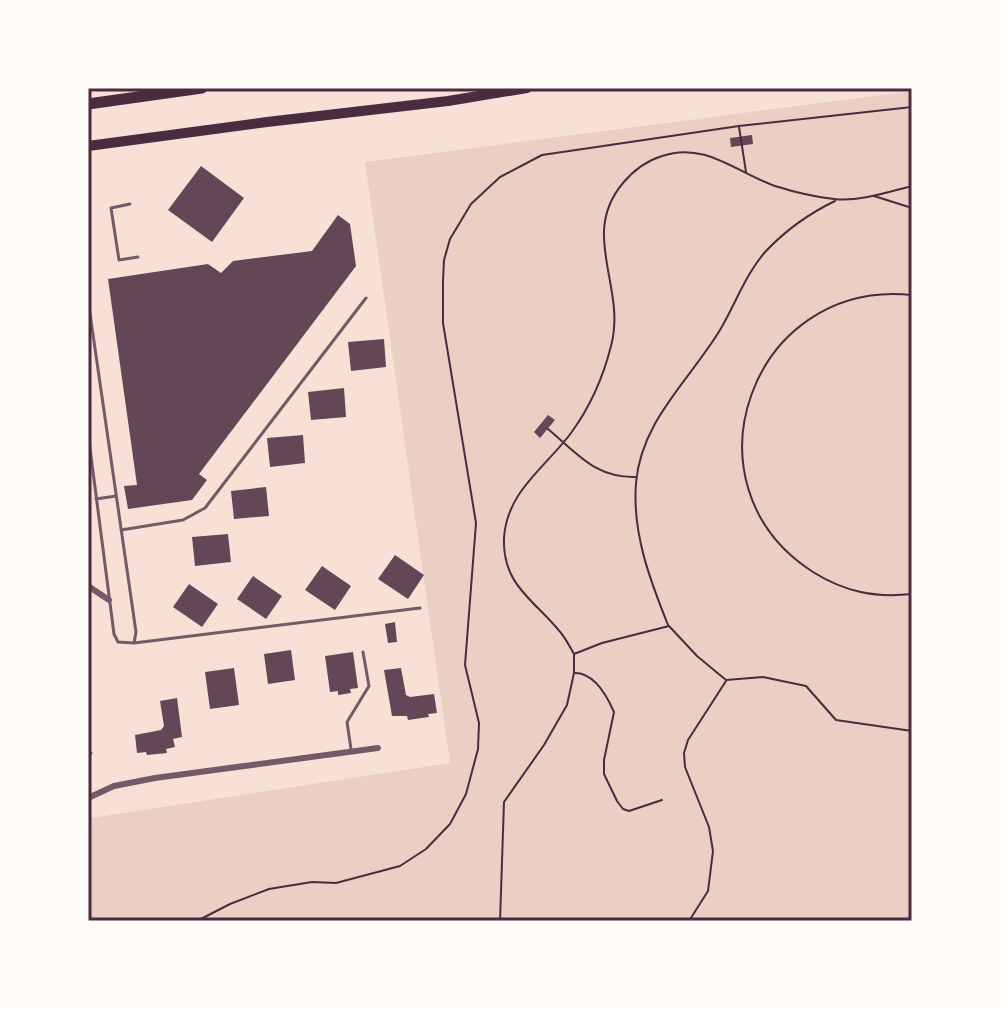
<svg xmlns="http://www.w3.org/2000/svg" width="1000" height="1009" viewBox="0 0 1000 1009" font-family="'Roboto Serif',serif">
<style>
.green{fill:#ebcfc5}
.building{fill:#644757}
.lines{fill:none;stroke-linecap:round;stroke-linejoin:round}
.path{stroke:#4a2c40;stroke-width:2}
.service{stroke:#755966;stroke-width:3}
.minor{stroke:#755966;stroke-width:6}
.trunk{stroke:#4a2c40;stroke-width:10}
.motorway{stroke:#4a2c40;stroke-width:11}
.neatline{fill:none;stroke:#4a2c40;stroke-width:3}
</style>
<rect width="100%" height="100%" fill="#f7e1d7"/>
<!-- green -->
<path class="green" d="M912,91V921H88V821L91,818L450,763L365,162Z"/>
<!-- building -->
<path class="building" d="M752,135L753,144L731,147L730,138Z
M201,166L244,198L212,242L168,210Z
M338,215L350,224L356,266L199,474L207,480L192,500L128,509L124,486L137,485L108,279L208,264L221,273L233,261L312,251Z
M384,339L386,367L351,371L348,342Z
M344,388L346,417L311,420L308,392Z
M548,415L555,420L540,438L534,432Z
M303,435L305,463L270,467L267,438Z
M266,487L269,516L234,519L231,491Z
M228,534L231,562L195,566L192,537Z
M395,555L424,575L408,599L378,579Z
M322,566L351,586L335,610L305,590Z
M253,576L282,596L266,619L237,599Z
M189,584L218,604L202,627L173,607Z
M395,622L397,642L388,643L385,624Z
M291,650L295,680L268,684L264,654Z
M353,652L358,688L350,689L351,693L338,695V691L330,692L325,656Z
M234,668L239,705L210,709L205,672Z
M401,668L406,695L410,697L434,694L437,713L428,714L429,717L408,720L407,716H392L384,670Z
M177,698L182,737L173,739L175,747L166,749L167,753L147,755L146,752L137,753L135,735L161,730L164,726L160,701Z"/>
<g class="lines">
<!-- path -->
<path class="path" d="M739,127L746,172
M874,196L912,208
M912,295C752,278 677,485 813,572C845,592 875,598 912,594
M548,429C578,454 595,478 636,477
M668,625C650,580 632,533 636,483C641,421 689,381 720,330C735,305 746,273 766,251C787,229 808,214 835,201
M574,654C570,647 566,639 561,633C536,601 502,586 504,538C507,491 545,468 571,433C590,407 603,378 611,346C627,287 579,235 623,183C633,171 646,161 662,156C705,141 737,173 775,186C794,192 815,197 834,199C859,202 888,192 912,186
M575,673C595,673 607,696 614,712L604,760V774L617,801L623,809L629,811L662,800
M197,921L230,904L269,889L312,882L336,883L400,866L426,849L450,824L466,794L478,749L479,723L465,665L476,523L443,323V281L444,260L450,239L471,204L500,177L542,155L739,126L912,107
M500,921L504,802L544,745L567,705L574,673V654L602,643L669,626L697,656L726,680L763,677L806,686L836,720L912,731
M689,921L708,891L713,851L709,827L685,767L684,753L688,740L726,681"/>
<!-- service -->
<path class="service" d="M130,204L111,208L119,260L138,257
M88,300L136,632L134,643L118,642L114,634L88,433
M96,499L116,496
M121,530L183,520L205,508L366,298
M134,643L420,608
M351,749L347,722L369,686L363,652
M88,753H91"/>
<!-- minor -->
<path class="minor" d="M88,586L109,600
M88,798L114,786L155,778L378,748"/>
<!-- trunk -->
<path class="trunk" d="M88,146L267,122L448,101L527,88"/>
<!-- motorway -->
<path class="motorway" d="M88,104L202,88"/>
</g>
<!-- border -->
<rect width="1000" height="1009" fill="none" stroke="#fffaf5" stroke-width="180"/>
<rect x="90" y="90" width="820" height="829" class="neatline"/>
</svg>
